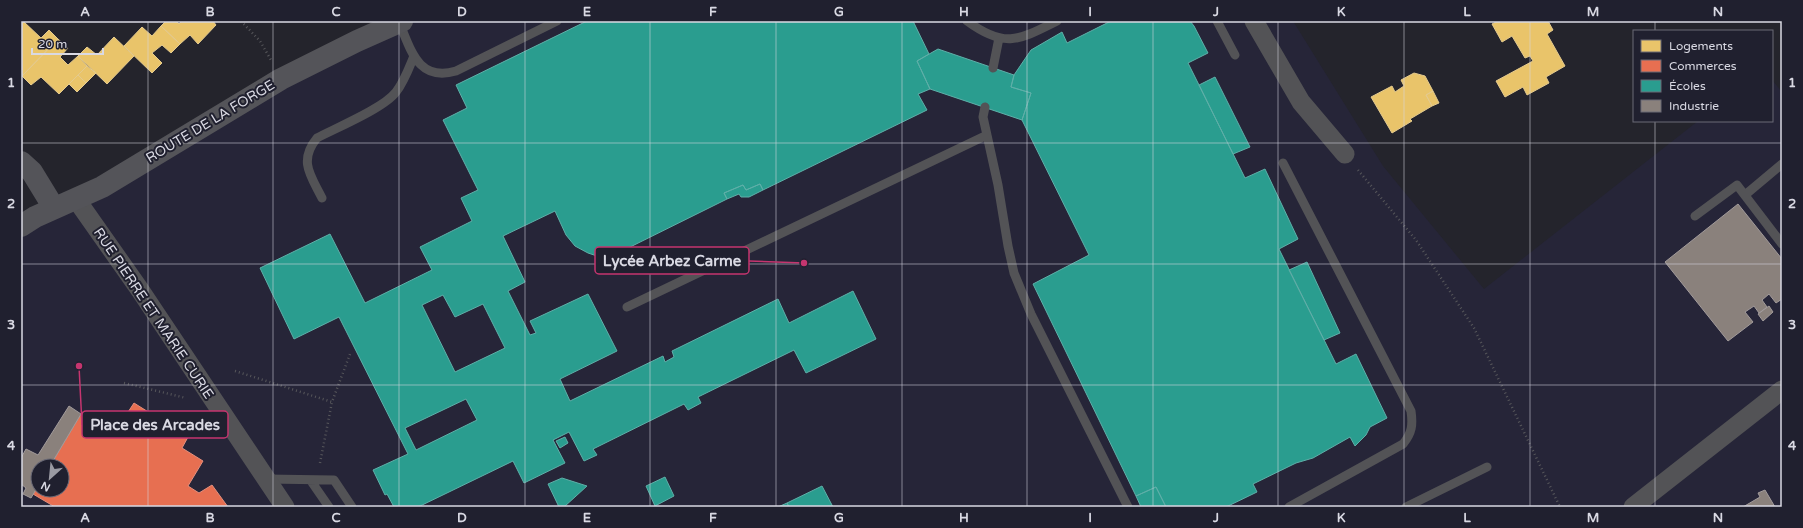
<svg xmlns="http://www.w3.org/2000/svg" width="1803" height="528" viewBox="0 0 1803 528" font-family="'Varela Round',sans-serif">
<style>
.built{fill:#262538;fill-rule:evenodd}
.homes{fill:#e9c46a;stroke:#e4ca8e}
.shops{fill:#e76f51;stroke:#e38f7d}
.schools{fill:#2a9d8f;stroke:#5eafa8;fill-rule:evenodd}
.industry{fill:#8a817c;stroke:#a29b9b}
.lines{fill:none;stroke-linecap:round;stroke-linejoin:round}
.path{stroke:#57575b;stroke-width:2.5;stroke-dasharray:1 3;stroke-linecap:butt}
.lane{stroke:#535356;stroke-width:9}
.street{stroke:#535356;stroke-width:19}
.secondary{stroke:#545459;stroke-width:22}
.grid{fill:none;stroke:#d9d9e3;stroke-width:1;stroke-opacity:0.55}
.labels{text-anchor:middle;stroke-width:4;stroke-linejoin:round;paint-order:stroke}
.street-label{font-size:14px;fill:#d9d9e3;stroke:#20202f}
.leader{fill:none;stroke:#c5356f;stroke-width:1.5}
.callout-dot{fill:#c5356f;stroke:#20202f;stroke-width:1.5}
.callout{fill:#20202f;stroke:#c5356f;stroke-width:1.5}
.callout-label{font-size:15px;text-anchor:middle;font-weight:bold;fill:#d9d9e3}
.neatline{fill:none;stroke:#d9d9e3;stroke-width:1.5}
.grid-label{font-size:13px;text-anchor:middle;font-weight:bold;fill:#d9d9e3}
</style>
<rect width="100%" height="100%" fill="#24242c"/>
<!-- built -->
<path class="built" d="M411,21H1293L1383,166L1484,289L1698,121H1772V80L1782,92V507H21V237L72,202ZM38,466H62V490H38Z"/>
<!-- homes -->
<path class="homes" d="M21,21H23L41,38L49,30L58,39L22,76Z
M166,21H176L179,24L182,21H213L216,25L198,44L190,35L180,44L161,26Z
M1498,21H1548L1553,30L1547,34L1565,66L1546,77L1549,83L1527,95L1523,87L1505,97L1496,81L1533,61L1530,56L1525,58L1512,36L1502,42L1492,24Z
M161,26L180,44L171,53L162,45L152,53L162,63L152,73L124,46L142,27L152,36Z
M114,37L134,56L107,84L78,56L87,47L97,55Z
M58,39L68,48L60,57L68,65L78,56L87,66L59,94L41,77L31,85L22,76Z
M87,66L96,73L86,83L78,75Z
M1414,73L1425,76L1433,91L1426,95L1432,106L1410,119L1412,121L1392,133L1371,97L1392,86L1395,92L1404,86L1401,80Z
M78,75L86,83L77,92L69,84Z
M1433,91L1439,103L1432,106L1426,95Z"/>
<!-- shops -->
<path class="shops" d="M134,403L188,437L182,448L203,461L188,486L199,493L212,485L228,507H55L33,494L38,486V490H62V466H50L82,412L98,422L100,420L109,425L107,428L115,432Z"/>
<!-- schools -->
<path class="schools" d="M587,21H913L929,54L917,61L930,89L918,94L927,110L763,190L760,184L746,190L743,185L724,193L727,199L616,254L597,256L588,253L575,246L566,235L555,211L503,236L525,282L508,291L530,335L536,333L530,321L588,294L617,351L560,379L570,401L663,356L665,362L674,357L672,351L778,299L789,323L853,291L876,339L806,373L794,350L698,397L701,403L688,410L684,404L593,449L597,455L584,461L569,432L553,440L565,463L524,483L513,461L418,507H394L387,494L385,495L373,470L408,454L339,317L294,339L260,268L330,234L365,303L432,270L420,247L472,221L461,198L478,190L443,120L467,108L456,85ZM443,295L455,317L483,304L505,348L455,372L422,305ZM466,399L477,420L416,450L405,428Z
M1111,21H1190L1194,26L1208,53L1188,63L1199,85L1245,178L1265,169L1298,239L1279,249L1336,364L1356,354L1387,418L1370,427L1366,435L1355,446L1350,437L1313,458L1296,463L1253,484L1257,492L1226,507H1166L1156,487L1136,496L1033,284L1089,255L1022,120L1031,93L1011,87L1014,75L1031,50L1050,39L1062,32L1067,43Z
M938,49L1014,75L1011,87L1031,93L1022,120L930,89L917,61Z
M1215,77L1250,147L1233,154L1199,85Z
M760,184L763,190L749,197H741L739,194L727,199L724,193L743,185L746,190Z
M1307,262L1340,333L1324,340L1289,270Z
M565,437L568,443L560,448L556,441Z
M665,477L674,496L655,506L646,486Z
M562,478L587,486L564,507H559L548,484Z
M822,486L833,507H789L787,503Z
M1156,487L1166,507H1141L1136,496Z
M787,503L789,507H778Z"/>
<!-- industry -->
<path class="industry" d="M1738,204L1782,259V299L1776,303L1769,294L1762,300L1767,307L1759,313L1754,306L1745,312L1753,322L1728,341L1665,262Z
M1769,306L1773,312L1763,321L1758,314Z
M69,406L81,414L50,466H38V486L31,498L23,494L26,488L21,484V458L26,449L38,455Z
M1765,490L1775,507H1743L1760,497L1758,493Z"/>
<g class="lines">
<!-- path -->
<path class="path" d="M241,21L260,41L271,60
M1358,170L1416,240L1474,328L1560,507
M235,371L332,402L350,354
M124,383L186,398
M320,463L332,402"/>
<!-- lane -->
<path class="lane" d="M967,21C1005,49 1019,40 1057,21
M1217,21L1235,55
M399,22C411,50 418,82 456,71L557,21
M993,68L999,38
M985,107L983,117L998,185L1008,246L1014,273L1031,314L1128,507
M1283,163L1411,411C1413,425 1412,433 1403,444L1289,507
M1745,195L1782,164
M322,198C311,176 298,161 317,138C336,128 384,108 396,92C404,82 409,68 414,56
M1695,216L1737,185L1782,244
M627,307L987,135
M266,479L334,480L352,507
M311,481L329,507
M1406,507L1487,467"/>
<!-- street -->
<path class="street" d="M1254,21L1301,102L1345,154
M76,199L140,290L285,507
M1633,507L1782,390"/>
<!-- secondary -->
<path class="secondary" d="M21,162L32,172L54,208
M21,226L35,217L102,187L281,79L357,41L402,21"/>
</g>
<!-- grid -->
<path class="grid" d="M148,21V507M273,21V507M399,21V507M525,21V507M650,21V507M776,21V507M902,21V507M1027,21V507M1153,21V507M1278,21V507M1404,21V507M1530,21V507M1655,21V31M1655,121V507M21,143H1782M21,264H1782M21,385H1782"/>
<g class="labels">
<!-- street labels -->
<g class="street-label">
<text transform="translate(210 121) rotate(-31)" y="5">ROUTE DE LA FORGE</text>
<text transform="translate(154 313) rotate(56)" y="5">RUE PIERRE ET MARIE CURIE</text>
</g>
</g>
<!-- callouts -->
<path class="leader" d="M804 263L749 261M79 366L82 425"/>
<g class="callout-dot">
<circle cx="804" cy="263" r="4"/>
<circle cx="79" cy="366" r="4"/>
</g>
<g class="callout">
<rect x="595" y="247" width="154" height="27" rx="4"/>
<rect x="82" y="411" width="146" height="27" rx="4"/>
</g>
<g class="callout-label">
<text x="672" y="266">Lycée Arbez Carme</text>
<text x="155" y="430">Place des Arcades</text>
</g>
<!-- border -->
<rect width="1803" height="528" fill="none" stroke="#20202f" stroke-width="44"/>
<!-- legend -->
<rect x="1633" y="30" width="140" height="92" fill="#20202f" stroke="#6a6a77"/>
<rect x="1641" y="40" width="20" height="12" fill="#e9c46a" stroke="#6a6a77"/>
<text x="1669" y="50" font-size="12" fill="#d9d9e3">Logements</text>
<rect x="1641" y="60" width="20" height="12" fill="#e76f51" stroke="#6a6a77"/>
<text x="1669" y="70" font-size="12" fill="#d9d9e3">Commerces</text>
<rect x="1641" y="80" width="20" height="12" fill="#2a9d8f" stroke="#6a6a77"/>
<text x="1669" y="90" font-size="12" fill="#d9d9e3">Écoles</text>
<rect x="1641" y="100" width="20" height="12" fill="#8a817c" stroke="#6a6a77"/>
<text x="1669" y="110" font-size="12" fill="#d9d9e3">Industrie</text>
<!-- north arrow -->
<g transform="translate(50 478) rotate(207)"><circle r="19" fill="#20202f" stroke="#6a6a77"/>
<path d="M0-3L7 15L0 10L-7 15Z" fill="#9a9aa3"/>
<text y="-6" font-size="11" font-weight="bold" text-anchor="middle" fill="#d9d9e3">N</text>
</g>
<!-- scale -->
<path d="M32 48v6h71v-6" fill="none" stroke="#d9d9e3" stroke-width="2"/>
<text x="38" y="48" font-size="12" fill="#d9d9e3" stroke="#20202f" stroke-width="3" paint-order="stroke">20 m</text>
<rect x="22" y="22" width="1759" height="484" class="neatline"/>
<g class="grid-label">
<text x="85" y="16">A</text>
<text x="210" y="16">B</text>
<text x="336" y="16">C</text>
<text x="462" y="16">D</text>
<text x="587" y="16">E</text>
<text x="713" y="16">F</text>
<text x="839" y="16">G</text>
<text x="964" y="16">H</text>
<text x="1090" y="16">I</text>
<text x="1216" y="16">J</text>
<text x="1341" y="16">K</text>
<text x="1467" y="16">L</text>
<text x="1593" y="16">M</text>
<text x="1718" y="16">N</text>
<text x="11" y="87">1</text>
<text x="1792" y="87">1</text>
<text x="11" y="208">2</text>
<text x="1792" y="208">2</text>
<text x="11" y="329">3</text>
<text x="1792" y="329">3</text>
<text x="11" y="450">4</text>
<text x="1792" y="450">4</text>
<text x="85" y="522">A</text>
<text x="210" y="522">B</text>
<text x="336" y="522">C</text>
<text x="462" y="522">D</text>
<text x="587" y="522">E</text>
<text x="713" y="522">F</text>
<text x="839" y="522">G</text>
<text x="964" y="522">H</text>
<text x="1090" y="522">I</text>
<text x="1216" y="522">J</text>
<text x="1341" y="522">K</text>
<text x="1467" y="522">L</text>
<text x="1593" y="522">M</text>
<text x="1718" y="522">N</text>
</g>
</svg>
